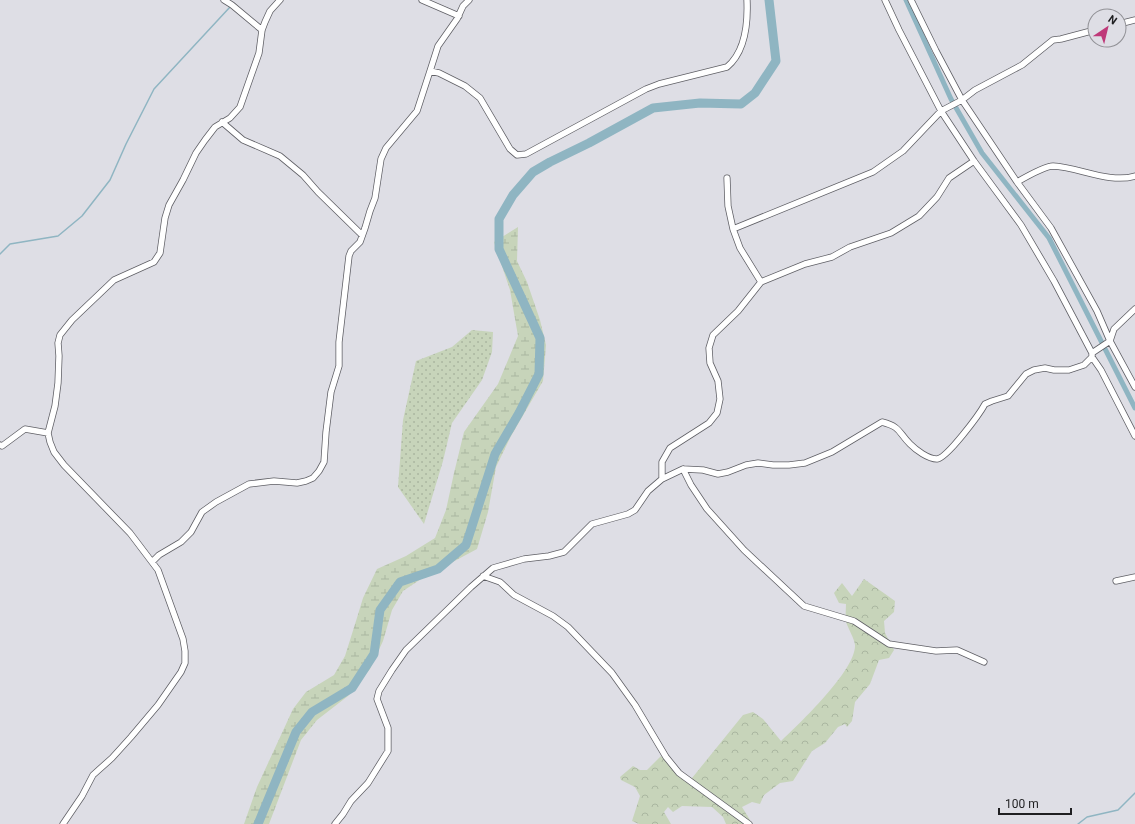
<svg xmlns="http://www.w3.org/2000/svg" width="1135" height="824" viewBox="0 0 1135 824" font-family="Roboto,sans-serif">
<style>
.grass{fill:url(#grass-dots)}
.forest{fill:url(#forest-crowns)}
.wetland{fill:url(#wetland-marsh)}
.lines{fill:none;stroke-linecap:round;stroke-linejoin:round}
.stream{stroke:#8fb5c2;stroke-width:1.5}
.canal{stroke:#8fb5c2;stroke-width:5}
.river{stroke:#8fb5c2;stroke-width:9}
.street-casing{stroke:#5f5f65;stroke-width:7}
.street{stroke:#fff;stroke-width:5.5}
</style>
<defs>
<pattern id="grass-dots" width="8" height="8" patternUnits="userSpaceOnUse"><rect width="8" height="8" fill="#c7d4ba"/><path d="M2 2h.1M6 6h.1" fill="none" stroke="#aab6a0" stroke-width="1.8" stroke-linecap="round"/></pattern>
<pattern id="forest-crowns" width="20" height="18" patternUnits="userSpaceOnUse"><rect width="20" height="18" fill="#c7d4ba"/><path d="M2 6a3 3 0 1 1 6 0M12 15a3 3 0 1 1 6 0" fill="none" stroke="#aab6a0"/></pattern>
<pattern id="wetland-marsh" width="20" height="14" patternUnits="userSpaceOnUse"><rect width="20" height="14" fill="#c7d4ba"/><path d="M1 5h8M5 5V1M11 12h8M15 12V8" fill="none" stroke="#aab6a0"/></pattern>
</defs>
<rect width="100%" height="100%" fill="#dedee5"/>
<!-- grass -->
<path class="grass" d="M472,330L493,332L492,352L482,380L452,423L443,461L424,524L398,487L403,420L416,361L452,347Z"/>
<!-- forest -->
<path class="forest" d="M864,579L895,601L894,612L884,621L885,633L894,650L889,658L879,660L870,684L855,702L852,721L847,727L845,724L838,727L825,743L812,751L793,781L780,783L764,795L760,804L752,802L742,807L750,820V824H726L723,817L712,807L682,806L673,812L668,807L664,812L671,824H639L632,821L640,796L635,787L621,780L620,777L633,766L640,770H647L661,756L688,783L743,715L753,712L763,719L781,741C799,724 856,670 855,645C854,638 849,630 846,622C845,617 846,610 846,604L839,603L834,593L842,583L852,596Z"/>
<!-- wetland -->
<path class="wetland" d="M518,227L517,261L527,282L540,320L546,345L543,381L511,436L496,467L488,512L477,549L421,579L403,591L392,610L383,641L370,669L348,696L317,720L301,740L269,824H244L257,787L293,709L306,692L334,675L345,656L356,621L363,598L377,569L406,556L435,538L446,510L454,473L464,432L498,384L518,336L510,290L494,242Z"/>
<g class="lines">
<!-- stream -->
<path class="stream" d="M0,254L10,244L58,236L82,216L110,180L126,144L154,89L230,7
M1078,824L1087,817L1118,810L1135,793"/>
<!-- canal -->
<path class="canal" d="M906,0L951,99L982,153L1049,238L1135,408"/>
<!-- river -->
<path class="river" d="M258,824L296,732L312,712L352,688L374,654L380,610L400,582L438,569L466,545L495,454L519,413L539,374L540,338L499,249V219L513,195L533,172L550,162L589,143L653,108L700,103L741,104L755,93L776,61L769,0"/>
<!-- street casing -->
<g class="street-casing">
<path id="street" d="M224,0L232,5L262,30
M422,0L459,16
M885,0L899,30L941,111L974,161L1021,225L1054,281L1092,353V357L1101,370L1135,436
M911,0L936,51L962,100L1017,182L1051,228L1097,311L1110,341L1135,387
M1119,24L1135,20
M430,71L438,46L457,19L463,6L469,0
M222,122L243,140L280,156L303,175L318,192L362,235
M727,178L728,206L733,229
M1017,182C1024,178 1045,166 1053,166C1078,167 1110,184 1135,176
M761,282L805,264L832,257L850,247L891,233L919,216L937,197L949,178L974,161
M1092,353L1110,341L1114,329L1135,309
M0,445L2,446L25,429L48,433
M683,469L691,485L707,509L744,550L804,606L854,621L889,644L936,651L957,650L984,662
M662,479V462L670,448L709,423L717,413L720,399L718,381L710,363L709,348L713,335L738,311L761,282L740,248L733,229L873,172L903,151L941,111L962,100L975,90L1022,65L1053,40L1061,39L1095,30
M152,562L159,555L181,542L191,532L202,512L216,502L249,484L274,481L297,483L306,481L313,478L319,471L324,462L326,432L331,392L339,366V342L349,256L351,251L360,242L365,228L370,211L375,198L381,159L386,148L417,111L430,71L439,73L465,86L480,98L510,149L517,155L526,154L646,89L659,84L727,67C746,51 748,23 747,0
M483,576L500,582L514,595L553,616L568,627L612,673L635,705L666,757L679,773L749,824
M1116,581L1135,577
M63,824L82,796L93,775L112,758L131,737L158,705L181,672L185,663V651L183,639L158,570L130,533L64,465L54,452L50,442L48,433L55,406L58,383L59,356L58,343L60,335L72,320L114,280L154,262L160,253L165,218L169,205L183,180L196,153L205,140L215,127L230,118L240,107L259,53L262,30L265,22L270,11L280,0
M335,824L343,814L351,801L368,783L388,751V728L377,699L379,691L392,670L406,650L471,587L493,568L524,559L549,556L564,552L592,524L628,514L635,510L648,491L662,479L683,469L703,470L718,474L728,472L746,465L758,463L773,465H789L805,463L832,452L882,422C901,427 898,432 910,444C916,450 928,459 937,459C947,458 979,415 985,404L992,401L1008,396L1026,374L1034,370L1045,368L1054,370H1069L1084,365L1092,357"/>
</g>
<!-- street -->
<use href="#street" class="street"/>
</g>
<!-- north arrow -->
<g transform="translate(1107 28) rotate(35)"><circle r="19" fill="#dedee5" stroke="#929297"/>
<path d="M0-3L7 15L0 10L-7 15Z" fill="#bf3979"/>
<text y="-6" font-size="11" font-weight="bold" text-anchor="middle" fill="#1f1f21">N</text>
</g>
<!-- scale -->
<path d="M999 808v6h72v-6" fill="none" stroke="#1f1f21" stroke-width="2"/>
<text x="1005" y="808" font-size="12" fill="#1f1f21" stroke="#dedee5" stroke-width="3" paint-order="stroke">100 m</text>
</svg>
